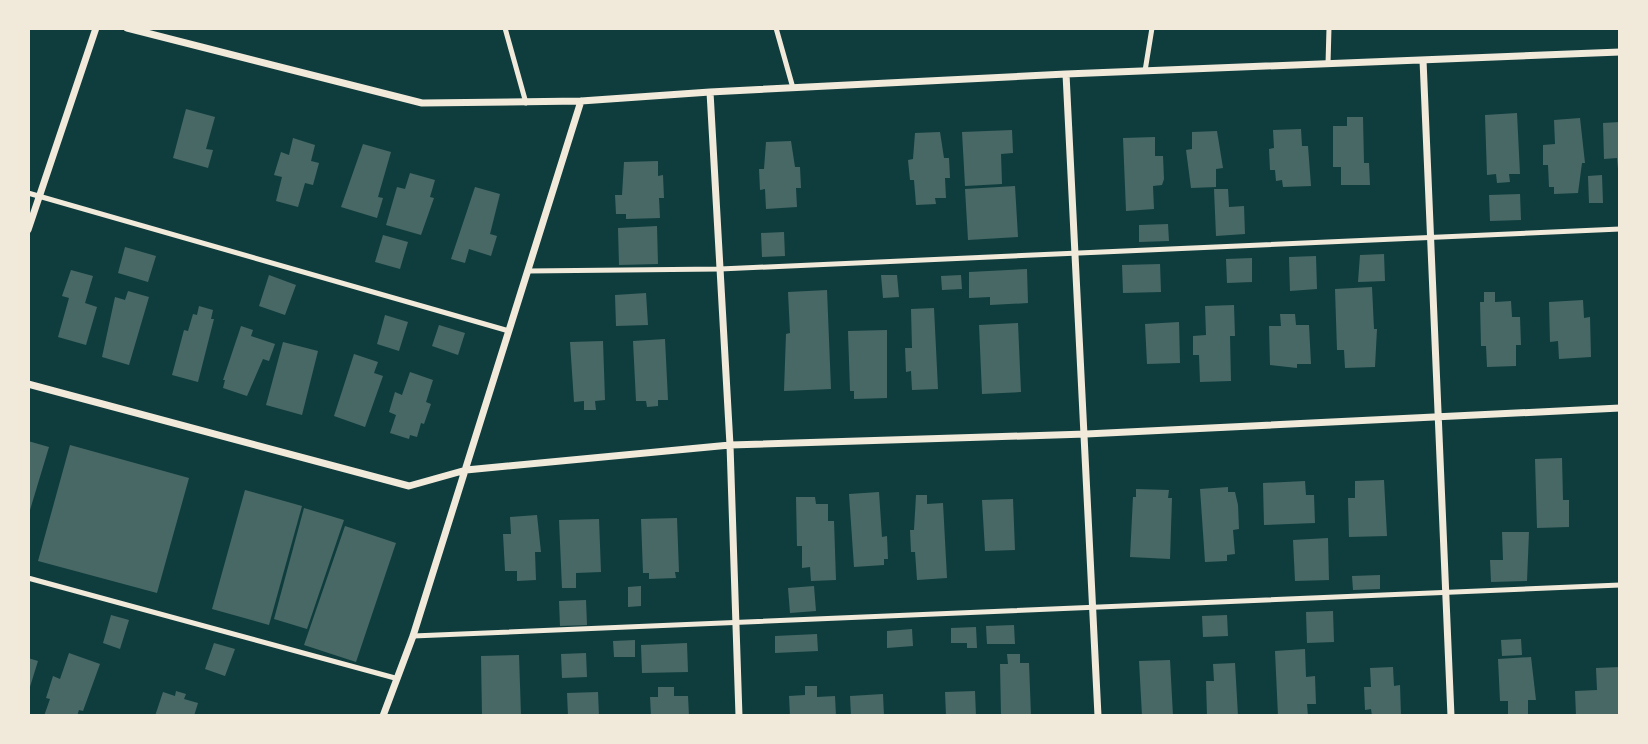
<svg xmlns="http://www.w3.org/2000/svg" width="1648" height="744" viewBox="0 0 1648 744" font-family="'Alegreya Sans',sans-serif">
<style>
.building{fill:#486865}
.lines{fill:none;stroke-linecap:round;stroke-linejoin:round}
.service{stroke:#f1e9da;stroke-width:5}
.minor{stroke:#f1e9da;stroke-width:7}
</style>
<rect width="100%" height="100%" fill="#0f3d3e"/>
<!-- building -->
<path class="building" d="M186,109L215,117L206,149L213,150L208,168L173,158Z
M1517,113L1520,174H1509L1510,182L1497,183L1496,174L1487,175L1485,115Z
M1347,117H1363L1364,163H1369L1370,185H1341V167H1333V126H1347Z
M1580,118L1585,163H1582L1578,193L1554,194V187H1549L1548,165H1543V145L1555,144L1554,120Z
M1620,122V169H1618L1617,158L1604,159L1603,123Z
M1301,129L1302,146H1308L1311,186L1283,187L1282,180L1276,181L1275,170H1270L1269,149L1274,148L1273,130Z
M1012,130L1013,153L1001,154L1002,184L965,186L962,132Z
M1217,131L1223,168L1216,169V187L1191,188L1186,150L1192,149V132Z
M940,132L944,158H949L950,178H945L946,198H935L936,204L916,205L914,180H910L908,160L913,159L915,133Z
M1155,137V156H1163L1164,179L1162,185L1153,186L1154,209L1126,211L1123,138Z
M293,138L315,145L311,161L319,163L313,185L305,183L298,207L276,201L282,177L274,175L281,152L289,155Z
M791,141L795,167H800L801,188H796L797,207L766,209L765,189L760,190L759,169H764L766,142Z
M363,144L391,152L378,197L383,198L377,218L341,207Z
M658,161V176L663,175L664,198H659L660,218L626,219V214H616L615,195H622L624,162Z
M410,173L435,180L430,197L434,198L421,235L386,225L397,187L405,189Z
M1602,175L1603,203H1589L1588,176Z
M1015,186L1018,237L968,240L965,189Z
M475,187L500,194L490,234L497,236L491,256L469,249L465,263L451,259Z
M1214,189H1228L1229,207L1244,206L1245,234L1216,236Z
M1520,194L1521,220L1490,221L1489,195Z
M1168,224L1169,241L1139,242V225Z
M657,226L658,264L619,265L618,228Z
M784,232L785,256L762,257L761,233Z
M383,235L408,242L400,269L375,262Z
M125,247L156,256L148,282L118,273Z
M1384,254L1385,281L1358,282L1360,255Z
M1316,256L1317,289L1290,291L1289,257Z
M1252,258V282L1227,283L1226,259Z
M1160,264L1161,292L1123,293L1122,265Z
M1027,269L1028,303L990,305V297L969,298V272Z
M71,270L93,276L85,303L97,307L86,345L58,337L69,298L62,296Z
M269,275L296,285L285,315L259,306Z
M881,275H897L899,297L883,298Z
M961,275L962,289L942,290L941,276Z
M1372,287L1374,329H1377L1375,367L1345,368L1344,350H1337L1335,289Z
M827,290L831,389L784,391L786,334L790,333L788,292Z
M128,291L149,297L129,365L102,357L115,297L125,300Z
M1484,292H1495V302L1511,301L1512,317H1520L1521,345H1516V366L1487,367L1486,346H1481L1480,302H1484Z
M646,293L648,325L616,326L615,295Z
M1583,300L1584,318L1590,317L1591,357L1559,359L1558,341L1550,342L1549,302Z
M1234,305L1235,336H1230L1231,381L1200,382L1199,355H1193V336L1206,335L1205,306Z
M199,306L213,310L211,319H214L198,382L172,375L184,330L188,331L193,314L197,315Z
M934,308L938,389L912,390L911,371L906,372L905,348H912L911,309Z
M1280,314H1295L1296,325H1309L1311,364H1297V368L1270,365L1269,326H1281Z
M385,315L408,322L399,351L377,344Z
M1179,322L1180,363L1147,364L1145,324Z
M1018,323L1021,392L982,394L979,325Z
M439,325L465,333L458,355L432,346Z
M241,326L253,330L251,336L275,344L269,361L263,359L247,396L223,388L225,380H223Z
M887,330V398L854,399V391H850L848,331Z
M665,339L668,400H658V406L647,407L646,401H636L633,341Z
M603,341L605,400L595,401L596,410H584V401L574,402L570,342Z
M283,342L318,351L302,415L266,405Z
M354,354L378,362L374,373L383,376L365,427L334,416Z
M410,372L433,380L426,402L431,404L424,424L421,423L417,437L410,435L409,439L390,433L396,415L389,412L395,392L402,395Z
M28,441L49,447L30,510L28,509Z
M70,445L189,478L157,593L38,561Z
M1562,458L1563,500H1569V527L1537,528L1535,459Z
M1384,480L1387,536L1349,537L1348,498H1355V481Z
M1305,481L1306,495H1314L1315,523L1264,525L1263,483Z
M1228,487V492H1235L1238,505L1239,529L1233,530L1235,554L1227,555V561L1205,562L1200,489Z
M1136,489L1169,490L1168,498H1172L1170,559L1130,557L1133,497H1136Z
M245,490L302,506L269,625L212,609Z
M879,492L882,537L887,536L888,559H884V565L854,567L849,494Z
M916,495H927V504L943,503L947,578L917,580L915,552H911L910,530H914Z
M796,497H815L816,504H828V521H834L836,580L811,581L810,567L802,568V546H797Z
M1013,499L1015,550L985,551L982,500Z
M304,508L344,520L307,629L274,619Z
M537,515L541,552H535L536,580L517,581V571H505L503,534H511L510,517Z
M677,518L679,572H675L676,578L649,579V573H643L641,519Z
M599,519L601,572L576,573V588H562L559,520Z
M345,526L396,543L356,662L304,645Z
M1502,532H1529L1527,581L1491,582L1490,560H1503Z
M1328,538L1329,580L1295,581L1293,540Z
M1380,575V589L1353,590L1352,576Z
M641,586V606L628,607V587Z
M814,586L816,611L790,613L788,588Z
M586,600L587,625L560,626L559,601Z
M1333,611L1334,642L1307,643L1306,612Z
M111,615L129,620L120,649L103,643Z
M1227,615L1228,636L1203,637L1202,616Z
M1014,625L1015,644H987L986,626Z
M976,627L977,648H967V643H951V628Z
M912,629L913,646L887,648V631Z
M817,634L818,651L775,653V636Z
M1521,639L1522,655L1502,656L1501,640Z
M635,640V657H614L613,641Z
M214,643L235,649L225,676L205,669Z
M687,643L688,672L642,673L641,645Z
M1305,649L1306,677L1315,676L1316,704H1307L1308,716H1278L1275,651Z
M69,653L100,664L83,711L79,710L77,716H44L50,699L46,698L53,676L60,679Z
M586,653L587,677L562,678L561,654Z
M1007,654H1020V663H1029L1031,716L1001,715L1000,664H1008Z
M519,655L521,716H482L481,656Z
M1531,657L1536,700H1528V716H1508V701H1500L1498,659Z
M28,658L38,661L29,690H28Z
M1170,660L1173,716H1142L1139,661Z
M1235,663L1238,716H1207L1206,681H1214L1213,664Z
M1393,667L1394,686L1400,685L1401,716H1372L1371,709L1365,710L1364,687H1371L1370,668Z
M1620,667V716H1576L1575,691L1597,690L1596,668Z
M805,686H817V697L835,696L836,716H790L789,696L805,695Z
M658,687H674V696H688L689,716H651L650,697H658Z
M176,691L186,694L184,699L198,703L194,716H155L163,692L175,696Z
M975,691L976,716H946L945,692Z
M598,692L599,716H568L567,693Z
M883,694L884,716H851L850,696Z"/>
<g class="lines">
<!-- service -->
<path class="service" d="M505,28L526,103
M776,28L793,88
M1328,64L1329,28
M1145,71L1152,28
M28,193L509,331
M528,271L720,269L1620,229
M28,578L395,678
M413,636L1620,585"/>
<!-- minor -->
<path class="minor" d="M127,28L422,103L581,101L710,92L1066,74L1620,52
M1423,60L1451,716
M1066,74L1098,716
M710,92L730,445L739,716
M28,230L96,28
M28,384L409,486L466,470L730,445L1086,434L1620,408
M383,716L413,636L581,101"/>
</g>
<!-- border -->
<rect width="1648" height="744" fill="none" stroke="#f1e9da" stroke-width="60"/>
</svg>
